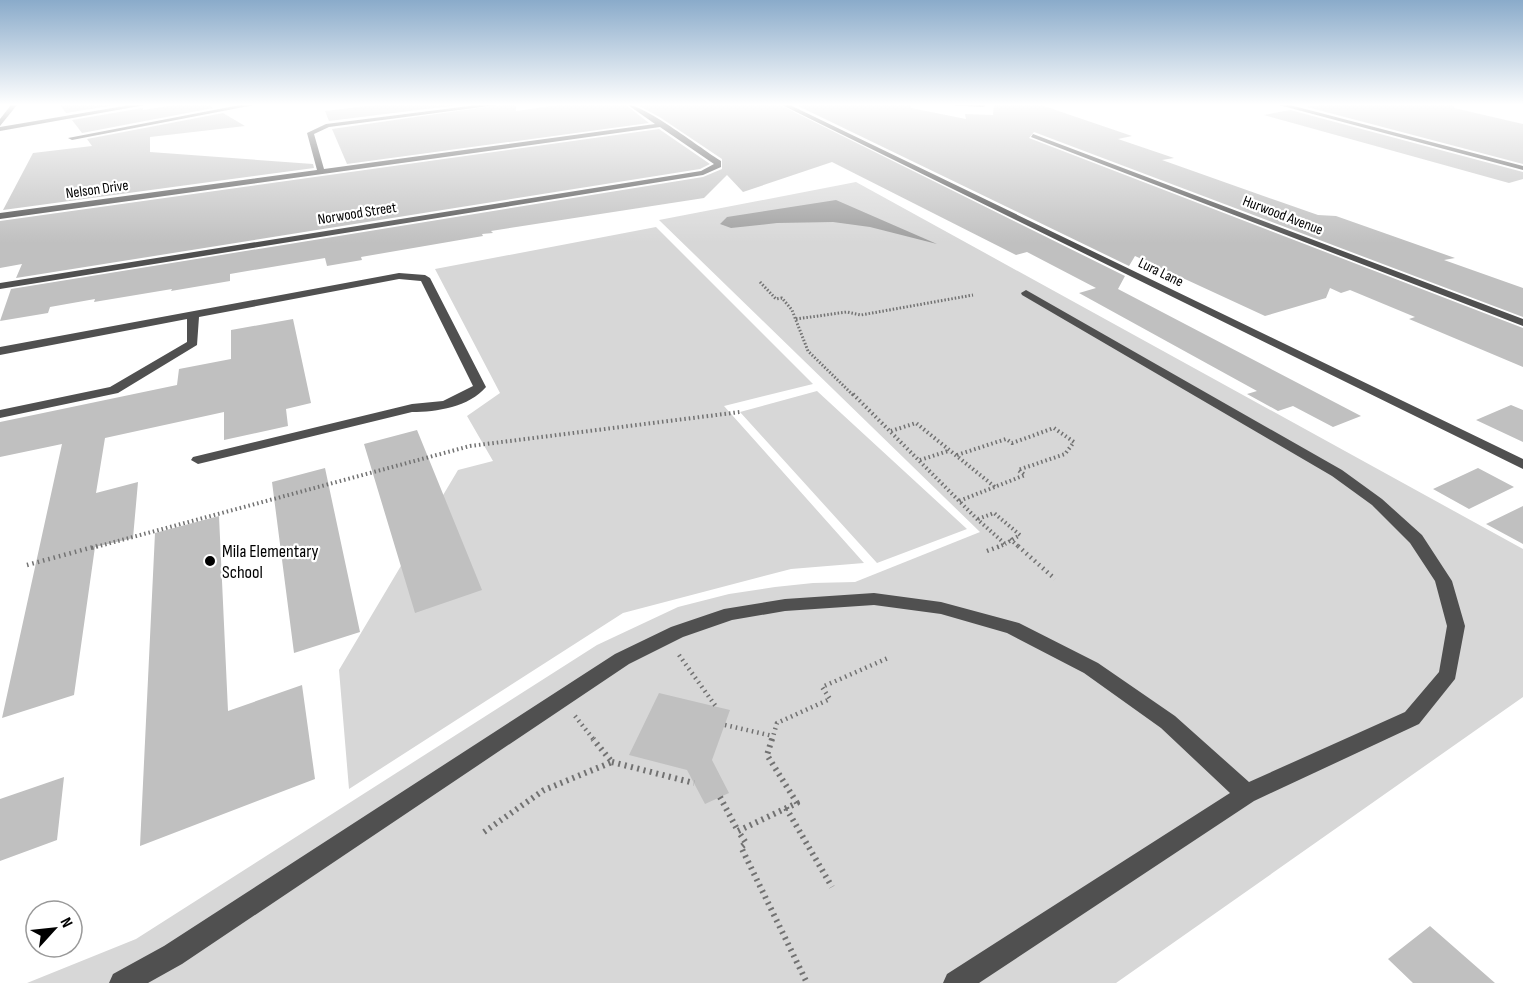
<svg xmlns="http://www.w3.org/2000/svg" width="1523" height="983" viewBox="0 0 1523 983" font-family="'Sofia Sans Condensed',sans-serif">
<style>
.green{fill:#d7d7d7}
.water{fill:#9e9e9e}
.building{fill:#c0c0c0}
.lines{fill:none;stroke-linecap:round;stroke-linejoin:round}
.path-far3{stroke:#727272;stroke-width:3;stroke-dasharray:1.5 2;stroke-linecap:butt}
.path-far2{stroke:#727272;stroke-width:4;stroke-dasharray:1.5 3;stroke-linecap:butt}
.path-far1{stroke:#727272;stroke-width:4.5;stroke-dasharray:1.5 4;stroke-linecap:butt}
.path{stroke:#727272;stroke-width:6;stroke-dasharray:2 4.5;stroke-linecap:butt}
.minor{fill:#505050;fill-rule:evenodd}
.poi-dot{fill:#000;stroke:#fff;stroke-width:2}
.labels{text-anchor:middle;stroke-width:4.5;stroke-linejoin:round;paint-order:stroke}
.far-street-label{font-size:15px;fill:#000;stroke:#fff}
.poi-label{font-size:18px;fill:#000;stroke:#fff;text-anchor:start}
</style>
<rect width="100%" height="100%" fill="#fff"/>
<!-- green -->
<path class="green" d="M856,182L1523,549V697L1116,983H27L136,939L597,645L678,607L729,594L775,587L813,583L855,582L980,532L659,220Z
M656,227L813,384L724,406L864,563L791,569L623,613L349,789L339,670L458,470L493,461L467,416L500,393L435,269Z
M817,391L967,529L877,563L740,412Z"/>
<!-- water -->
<path class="water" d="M836,200L937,244L870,227L833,222L777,223L731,228L720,224L727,217Z"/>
<!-- building -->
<path class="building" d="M60,105H115L66,113Z
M175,105H209L213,108L82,133L72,120L143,108V110Z
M377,105H458L329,121L325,111Z
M499,105H516V111L559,105H626L649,123L347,164L332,129Z
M638,105H780L1125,276L1118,289L1361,416L1333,427L1293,406L1278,411L1247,394L1257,391L1079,293L1096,288L1027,252L1016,255L832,162L743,192L727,175L704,198L491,231L493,233L482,234L483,236L361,257L362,260L327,266L325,258L230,274V281L171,291L172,289L94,302L95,299L50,307L48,313L0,321L11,289L703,177L722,169V159L661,118Z
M796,105H911V108L966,119L965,114L993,115L994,105H1041L1132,136L1118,139L1174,158L1162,160L1278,201L1318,215L1336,216L1455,258L1444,260L1523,288V317L1034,132L1029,138L1523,328V367L1409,319L1415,317L1350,290L1341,293L1330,288L1326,298L1265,316L1135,256L1129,266Z
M1318,105H1454V108L1523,124V164L1307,107Z
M1290,110L1523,172V179L1509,183L1264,115Z
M223,113L245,126L150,137V152L313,164L314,168L3,210L33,153L92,146L87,139Z
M659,129L710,164L700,169L16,278L22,264L0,268V221Z
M293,319L311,403L286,409L288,426L224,440V412L105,438L96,493L138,482L133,538L95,547L74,695L2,718L62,444L0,457V422L177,385L179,369L231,359V330Z
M1511,405L1523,410V442L1476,420Z
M417,430L482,590L415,613L364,444Z
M325,468L360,632L294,653L272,482Z
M1478,468L1514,487L1469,509L1433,489Z
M1523,506V544L1486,524Z
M219,516L228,711L302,685L315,779L140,846L155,533Z
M659,693L730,710L712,760L729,793L705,804L687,770L629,755Z
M64,777L57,840L0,861V799Z
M1430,926L1495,983H1413L1388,959Z"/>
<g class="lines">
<!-- path-far3 -->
<path class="path-far3" d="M760,282L776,299L782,298L792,310L808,351L854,396
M796,319L847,312L861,315L973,295"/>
<!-- path-far2 -->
<path class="path-far2" d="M853,394L977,519L1005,544L996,548
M891,431L916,423L995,487
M957,455L1006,439L1012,443L1054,428L1074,442L1065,454L1018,470L1025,475L959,501
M920,460L948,451
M978,519L994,513L1020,535L1005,544
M1010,539L1020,548
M92,548L470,446L740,412"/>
<!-- path-far1 -->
<path class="path-far1" d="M1018,546L1055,579
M987,551L1000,546
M27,565L97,546
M679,655L717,708
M575,716L594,740
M725,725L773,736
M772,740L777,723L830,699L822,687L888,658"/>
<!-- path -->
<path class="path" d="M772,739L767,755L797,803L738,831L746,843L741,847L807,983
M612,762L694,783
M720,797L738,831
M786,808L832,887
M484,832L544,790L612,762L593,739"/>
<!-- minor -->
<path class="minor" d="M11,105H17L0,126V119Z
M130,105H145L0,131V127Z
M240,105H254L72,140L68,138Z
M477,105H497L329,127L314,134L324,169L655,124L628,105C645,105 703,150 721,161V167L703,175L0,289V283L701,171L714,164L660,127L0,219V213L317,170L307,133L326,124Z
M782,105H790L1523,459V469Z
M948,105H986L983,107Z
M1279,105H1290L1523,166V170Z
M1033,134L1523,319V326L1031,137Z
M399,273L425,275L430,278L486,387C469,407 437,412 412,412L198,464L191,460L193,457L412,404L443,401L473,386L421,281L399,279L199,317L197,345L118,393L0,418V410L110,387L187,342V319L0,355V347Z
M1026,290L1342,470L1382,499L1422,535L1452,581L1465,626L1455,679L1419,724L1254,801L979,983H943L947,974L1230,793L1161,728L1084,673L1007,633L941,614L874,605L785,611L732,620L683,637L629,664L182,964L148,983H109L113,974L164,946L615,654L671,627L724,609L785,599L874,593L941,602L1019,623L1098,663L1175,716L1249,782L1405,712L1439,672L1447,626L1435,581L1410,543L1372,505L1332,476L1022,295L1021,293Z"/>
</g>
<!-- sky -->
<linearGradient id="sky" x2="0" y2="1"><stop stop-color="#8aabca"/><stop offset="0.43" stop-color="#fff"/><stop offset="1" stop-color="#fff" stop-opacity="0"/></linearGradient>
<rect width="1523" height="243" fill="url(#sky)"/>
<!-- markers -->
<circle class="poi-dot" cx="210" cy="561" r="6"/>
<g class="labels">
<!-- far-street labels -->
<g class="far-street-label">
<text transform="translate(97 189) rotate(-8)" y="5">Nelson Drive</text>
<text transform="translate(357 213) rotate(-9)" y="5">Norwood Street</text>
<text transform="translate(1283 215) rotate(21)" y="5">Hurwood Avenue</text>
<text transform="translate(1161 272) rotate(26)" y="5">Lura Lane</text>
</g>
<!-- poi labels -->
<g class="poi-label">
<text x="222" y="557">Mila Elementary<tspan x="222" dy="21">School</tspan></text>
</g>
</g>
<!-- north arrow -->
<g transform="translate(54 929) rotate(63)"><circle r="28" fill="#ffffff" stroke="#999999" stroke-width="1.5"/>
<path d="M0-4.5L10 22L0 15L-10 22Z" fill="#000000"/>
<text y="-9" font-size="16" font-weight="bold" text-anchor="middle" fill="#000000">N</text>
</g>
</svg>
